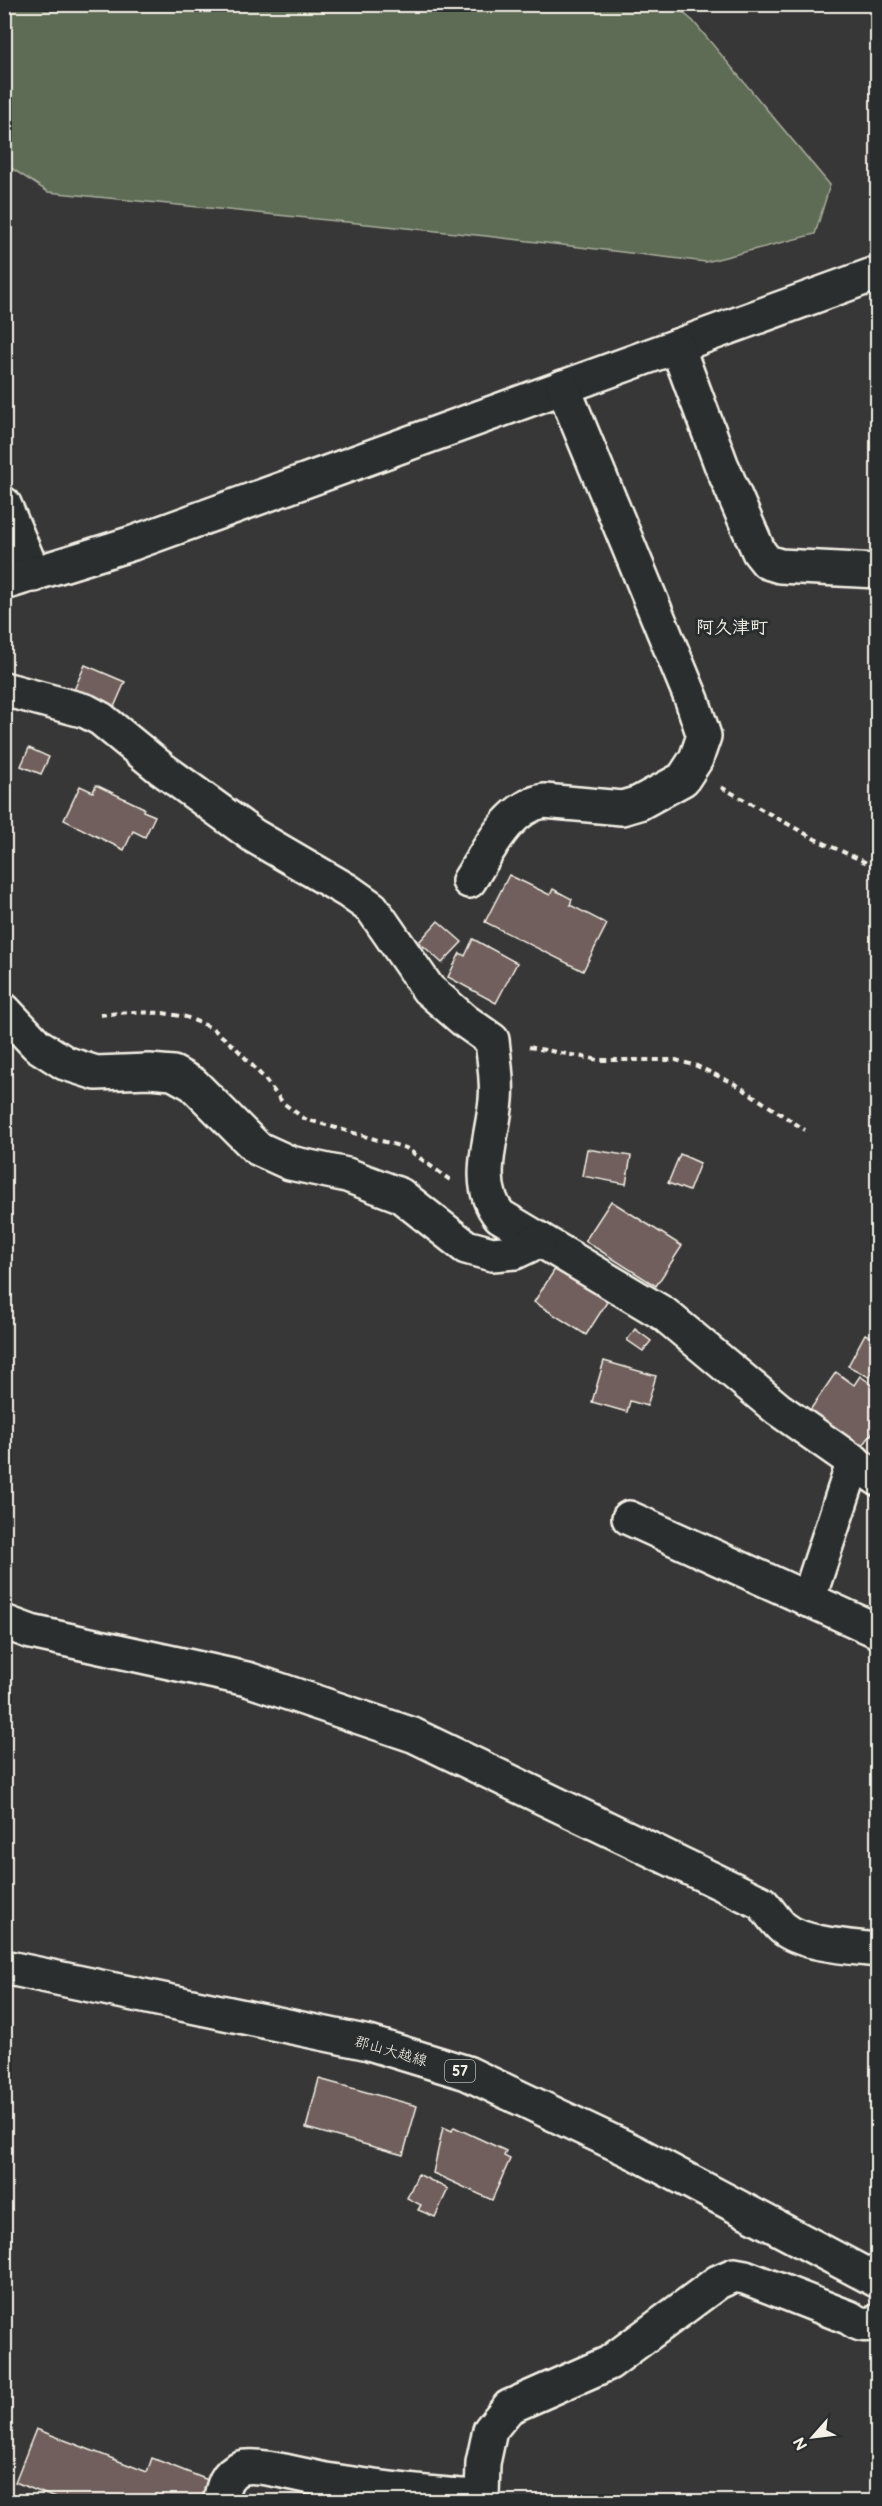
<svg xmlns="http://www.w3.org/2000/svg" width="882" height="2506" font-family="'Balsamiq Sans','Klee One',sans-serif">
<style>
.green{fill:#5e6c54;stroke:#a9ae9e;stroke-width:1.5}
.building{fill:#705e5b;stroke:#f4f1e8;stroke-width:1.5}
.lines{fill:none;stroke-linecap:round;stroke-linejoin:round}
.minor-casing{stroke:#f4f1e8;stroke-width:38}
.primary-casing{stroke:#f4f1e8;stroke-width:38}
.path{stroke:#f4f1e8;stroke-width:4;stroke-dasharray:6 4.5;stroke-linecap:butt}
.minor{stroke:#2a2d2e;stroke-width:33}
.primary{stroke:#2a2d2e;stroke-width:33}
.labels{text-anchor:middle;stroke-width:6;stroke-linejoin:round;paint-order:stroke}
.shield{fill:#2a2d2e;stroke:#b7b6b0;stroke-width:1.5}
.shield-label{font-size:14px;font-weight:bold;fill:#f4f1e8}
.street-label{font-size:15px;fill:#f4f1e8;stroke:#2a2d2e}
.quarter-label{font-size:18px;font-weight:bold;fill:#f4f1e8;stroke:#2a2d2e}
</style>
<rect width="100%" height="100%" fill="#383737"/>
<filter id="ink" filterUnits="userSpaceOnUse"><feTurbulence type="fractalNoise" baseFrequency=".0167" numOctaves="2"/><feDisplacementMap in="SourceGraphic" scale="12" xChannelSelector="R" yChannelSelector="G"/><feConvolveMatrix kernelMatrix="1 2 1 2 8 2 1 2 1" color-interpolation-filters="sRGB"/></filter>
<g filter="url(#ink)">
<polygon class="green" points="4,5 674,5 693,21 830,185 815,234 706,262 486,236 48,192 5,164"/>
<g class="building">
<polygon points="85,665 125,682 114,707 74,690"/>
<polygon points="29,748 49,757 41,774 21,766"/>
<polygon points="96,785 144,808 143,811 155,816 145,837 133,831 124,850 64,820 80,786 93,792"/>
<polygon points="509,875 550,895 553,889 572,899 570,905 607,924 583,971 485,922"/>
<polygon points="438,921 462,942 442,963 419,942"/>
<polygon points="473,939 517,963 496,1003 448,977 460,953 465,956"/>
<polygon points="587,1149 631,1156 626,1184 582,1176"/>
<polygon points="680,1154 700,1163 689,1191 668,1183"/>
<polygon points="611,1201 682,1246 656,1286 585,1241"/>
<polygon points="557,1266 609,1299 586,1335 534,1302"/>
<polygon points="635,1329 651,1341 643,1351 627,1340"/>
<polygon points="865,1334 878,1341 878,1362 869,1377 848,1366"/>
<polygon points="604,1361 656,1376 647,1406 630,1401 627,1412 592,1402"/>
<polygon points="836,1372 854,1385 860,1376 878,1389 878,1425 862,1447 810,1410"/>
<polygon points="319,2079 417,2106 403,2155 306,2128"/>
<polygon points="443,2127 452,2131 454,2127 506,2151 504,2156 510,2159 492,2200 433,2173"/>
<polygon points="418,2174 448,2189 435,2217 418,2210 421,2205 407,2198"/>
<polygon points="36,2429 147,2472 152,2458 213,2482 206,2502 65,2502 15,2482"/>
</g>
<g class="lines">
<defs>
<g id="minor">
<polyline points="677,346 878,273"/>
<polyline points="4,504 34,575"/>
<polyline points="4,583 133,543 677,346 721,464 759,552 767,562 780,566 878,571"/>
<path d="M4,689l82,22 15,8 61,50 92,67 94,55 24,17 56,81 37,32 27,19c2,20 6,41 4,60 -3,37 -23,85 4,116l164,98 114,95 100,70"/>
<path d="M469,881c18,-27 38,-74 75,-80l78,7 17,-5 44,-24 13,-20 8,-23 -12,-36 -129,-313"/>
<polyline points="4,1010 37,1045 65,1063 96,1073 149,1071 173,1073 193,1084 257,1148 290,1163 347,1175 400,1195 466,1247 492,1254 515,1252 540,1240"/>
<polyline points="629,1518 878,1631"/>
<polyline points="808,1600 854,1461"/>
<path d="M4,1622l27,10 216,47 166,56 349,168c7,8 13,18 21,25 20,17 69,19 95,22"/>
<path d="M220,2502c3,-15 5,-28 20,-34 17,-6 67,9 86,12 52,8 104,15 156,17l1,-34 7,-33 19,-23 100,-44 109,-81 16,-7 11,2 105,41c8,7 18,9 28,3"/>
</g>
<polyline id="primary" points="4,1967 369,2043 467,2073 636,2153 878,2281"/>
</defs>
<use href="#minor" class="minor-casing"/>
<use href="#primary" class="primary-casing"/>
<g class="path">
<polyline points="721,787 815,839 878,868"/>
<polyline points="100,1015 129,1012 163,1013 186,1017 212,1028 236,1048 264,1078 283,1103 305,1119 406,1148 450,1180"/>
<polyline points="529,1047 599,1060 676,1060 697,1066 737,1085 805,1130"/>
</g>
<use href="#minor" class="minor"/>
<use href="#primary" class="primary"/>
</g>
</g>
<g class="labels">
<rect class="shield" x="445" y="2060" width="30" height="22" rx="4.5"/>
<g class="shield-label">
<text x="460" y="2076">57</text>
</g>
<g class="street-label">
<text transform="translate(391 2051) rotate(16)" y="5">郡山大越線</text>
</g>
<g class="quarter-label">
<text x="732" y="633">阿久津町</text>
</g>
</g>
<rect width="882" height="2506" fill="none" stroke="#2a2d2e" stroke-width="24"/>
<rect x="12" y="12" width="858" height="2482" fill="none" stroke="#f4f1e8" stroke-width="2" filter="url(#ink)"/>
<g transform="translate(813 2437) rotate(242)" stroke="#2a2d2e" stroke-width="4.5" paint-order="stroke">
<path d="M0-4.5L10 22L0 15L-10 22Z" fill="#f4f1e8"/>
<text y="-9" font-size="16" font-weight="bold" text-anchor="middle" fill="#f4f1e8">N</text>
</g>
</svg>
